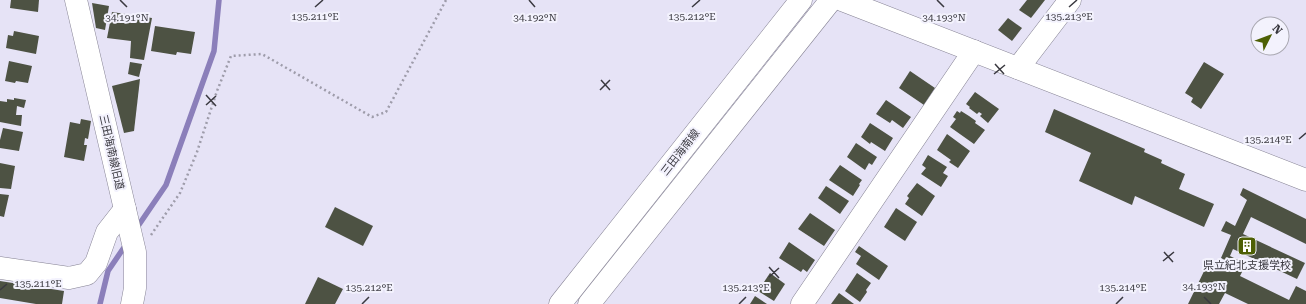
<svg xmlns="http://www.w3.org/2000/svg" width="1306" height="304" font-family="'Roboto Serif','Noto Sans JP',serif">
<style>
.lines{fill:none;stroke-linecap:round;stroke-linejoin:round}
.stream{stroke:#8b7fba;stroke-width:5.5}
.building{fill:#4d5243}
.minor-casing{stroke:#858293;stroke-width:23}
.major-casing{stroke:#858293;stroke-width:23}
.path{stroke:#9e9caa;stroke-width:2.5;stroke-dasharray:2 3;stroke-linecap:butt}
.minor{stroke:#fff;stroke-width:22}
.major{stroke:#fff;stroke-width:22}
.ticks{fill:none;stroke:#3a3940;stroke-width:1.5}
.labels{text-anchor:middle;stroke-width:4;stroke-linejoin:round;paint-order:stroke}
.street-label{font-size:11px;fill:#3a3940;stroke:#f3f2fd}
.poi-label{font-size:11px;fill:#3a3940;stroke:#f3f2fd}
.ticks-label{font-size:10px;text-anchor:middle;fill:#3a3940;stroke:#f3f2fd;stroke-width:4;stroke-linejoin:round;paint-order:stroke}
</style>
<rect width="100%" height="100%" fill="#e6e3f6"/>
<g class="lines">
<g class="stream">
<polyline points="136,229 166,185 214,51 219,0"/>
<polyline points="100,304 108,271 127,243"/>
</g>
</g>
<g class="building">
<polygon points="11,0 39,0 38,12 10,8"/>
<polygon points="1027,0 1045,0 1031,18 1019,10"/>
<polygon points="92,3 109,6 105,30 96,28"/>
<polygon points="112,12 152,18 144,60 130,58 131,41 107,38"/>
<polygon points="1008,18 1022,28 1012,41 998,30"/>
<polygon points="155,26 195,32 191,54 177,52 176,55 151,51"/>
<polygon points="14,31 39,36 36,54 6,48 8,35 13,36"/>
<polygon points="9,61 32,66 28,83 16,81 15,83 5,81"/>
<polygon points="130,62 142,64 139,77 128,74"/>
<polygon points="1204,62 1224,74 1201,109 1191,102 1193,98 1185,93"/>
<polygon points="910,71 935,88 924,105 899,88"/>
<polygon points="140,79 134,131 124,133 112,86"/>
<polygon points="975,92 999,109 988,123 980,116 982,114 979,112 977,114 969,108 970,107 966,104"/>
<polygon points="14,98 26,100 24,108 17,106 16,115 22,115 21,126 0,122 0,101 7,102 7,99 14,100"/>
<polygon points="886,100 911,117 903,128 892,120 890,123 876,114"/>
<polygon points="1054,109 1145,149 1144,152 1162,160 1161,163 1185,174 1179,189 1214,204 1204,227 1135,196 1132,205 1079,181 1091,153 1045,132"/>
<polygon points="957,111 960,113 961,111 969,116 976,121 975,123 985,130 974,144 950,127 956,119 953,117"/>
<polygon points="81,119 91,121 88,139 85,138 84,145 87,145 84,161 64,157 70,122 80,124"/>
<polygon points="870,123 893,138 885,151 871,142 870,144 861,137"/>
<polygon points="3,128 23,132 19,151 0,148 0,140"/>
<polygon points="947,134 970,151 958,168 949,162 951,160 937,150"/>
<polygon points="856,143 877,157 872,165 869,163 865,170 847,157"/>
<polygon points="928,155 947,167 943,173 948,176 941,187 921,174 926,168 922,165"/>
<polygon points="0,163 15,166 11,189 0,188"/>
<polygon points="840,165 862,180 859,184 860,185 853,196 829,180"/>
<polygon points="917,183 935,196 922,216 905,204 909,198 907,196"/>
<polygon points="826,186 849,201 840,214 818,198"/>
<polygon points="1243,188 1306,219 1306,244 1251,217 1243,234 1305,263 1297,279 1233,249 1230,256 1246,264 1240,276 1289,300 1296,286 1306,291 1306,304 1248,304 1225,293 1219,304 1188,304 1209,261 1233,272 1236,266 1221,258 1231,235 1221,231 1226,221 1235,226 1247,200 1240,195"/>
<polygon points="0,194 9,195 4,217 0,216"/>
<polygon points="335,207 373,226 363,246 325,227"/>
<polygon points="896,208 917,222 905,241 884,227"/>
<polygon points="810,213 835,230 824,246 798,229"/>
<polygon points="789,242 815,260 807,272 803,269 801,272 779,258"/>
<polygon points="859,246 888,266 879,280 856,264 861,256 855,252"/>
<polygon points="770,273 785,284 774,301 758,291"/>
<polygon points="857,273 871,283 866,290 867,292 860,302 845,291"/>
<polygon points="318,277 343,289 335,304 305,304"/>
<polygon points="0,281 64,291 62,304 36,304 0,298"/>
<polygon points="839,293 854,304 831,304"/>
<polygon points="755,296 767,304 750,304"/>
</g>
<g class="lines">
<defs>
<g id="minor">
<polyline points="76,0 135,252 135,288 132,304"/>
<polyline points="842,0 1306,180"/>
<polyline points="1018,68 1070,0"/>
<polyline points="0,268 69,278 87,274 96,263 107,232 125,209"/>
<polyline points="802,304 974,51"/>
</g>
<g id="major">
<polyline points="560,304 801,0"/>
<polyline points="589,304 831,0"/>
</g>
</defs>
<use href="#minor" class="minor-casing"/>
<use href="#major" class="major-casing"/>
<polyline class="path" points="151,235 180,193 197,152 217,91 231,56 262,54 372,117 386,112 446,0"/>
<use href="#minor" class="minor"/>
<use href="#major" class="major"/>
</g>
<path class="ticks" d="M120,0l7,7M529,0l6,7M937,0l7,7M315,7l8,-7M692,7l8,-7M1069,7l8,-7M995,64l9,10M994,74l11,-9M601,80l9,10M600,90l10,-10M206,95l10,11M206,105l10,-9M1299,139l7,-6M1164,252l9,10M1163,261l11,-9M769,267l10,11M769,277l10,-9M0,290l7,-6M1204,297l7,7M362,304l7,-7M739,304l7,-7M1116,304l7,-7"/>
<defs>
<symbol id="building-square" viewBox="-11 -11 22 22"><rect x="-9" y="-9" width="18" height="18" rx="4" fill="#4d5f05" stroke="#f3f2fd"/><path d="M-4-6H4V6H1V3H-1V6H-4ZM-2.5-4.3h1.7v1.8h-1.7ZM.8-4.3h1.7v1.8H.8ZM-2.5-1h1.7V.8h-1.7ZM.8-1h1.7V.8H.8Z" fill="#fff"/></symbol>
</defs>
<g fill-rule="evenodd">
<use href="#building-square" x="1236" y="235" width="22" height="22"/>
</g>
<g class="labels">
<g class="street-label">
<text transform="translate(112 152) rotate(77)" y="4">三田海南線旧道</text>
<text transform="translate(680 152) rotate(-52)" y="4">三田海南線</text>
</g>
<g class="poi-label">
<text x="1247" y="269">県立紀北支援学校</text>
</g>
</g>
<g class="ticks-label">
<text x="315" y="20">135.211°E</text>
<text x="692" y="20">135.212°E</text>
<text x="1069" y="20">135.213°E</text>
<text x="127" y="21">34.191°N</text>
<text x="535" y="21">34.192°N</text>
<text x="944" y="21">34.193°N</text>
<text x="1268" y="143">135.214°E</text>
<text x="38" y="287">135.211°E</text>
<text x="1204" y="290">34.193°N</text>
<text x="369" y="291">135.212°E</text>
<text x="746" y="291">135.213°E</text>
<text x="1123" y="291">135.214°E</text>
</g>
<g transform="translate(1270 36) rotate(48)"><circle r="19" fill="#f3f2fd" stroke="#a9a8b1"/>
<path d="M0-3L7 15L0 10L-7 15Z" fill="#4d5f05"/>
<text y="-6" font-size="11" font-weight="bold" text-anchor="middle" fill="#3a3940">N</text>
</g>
</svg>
